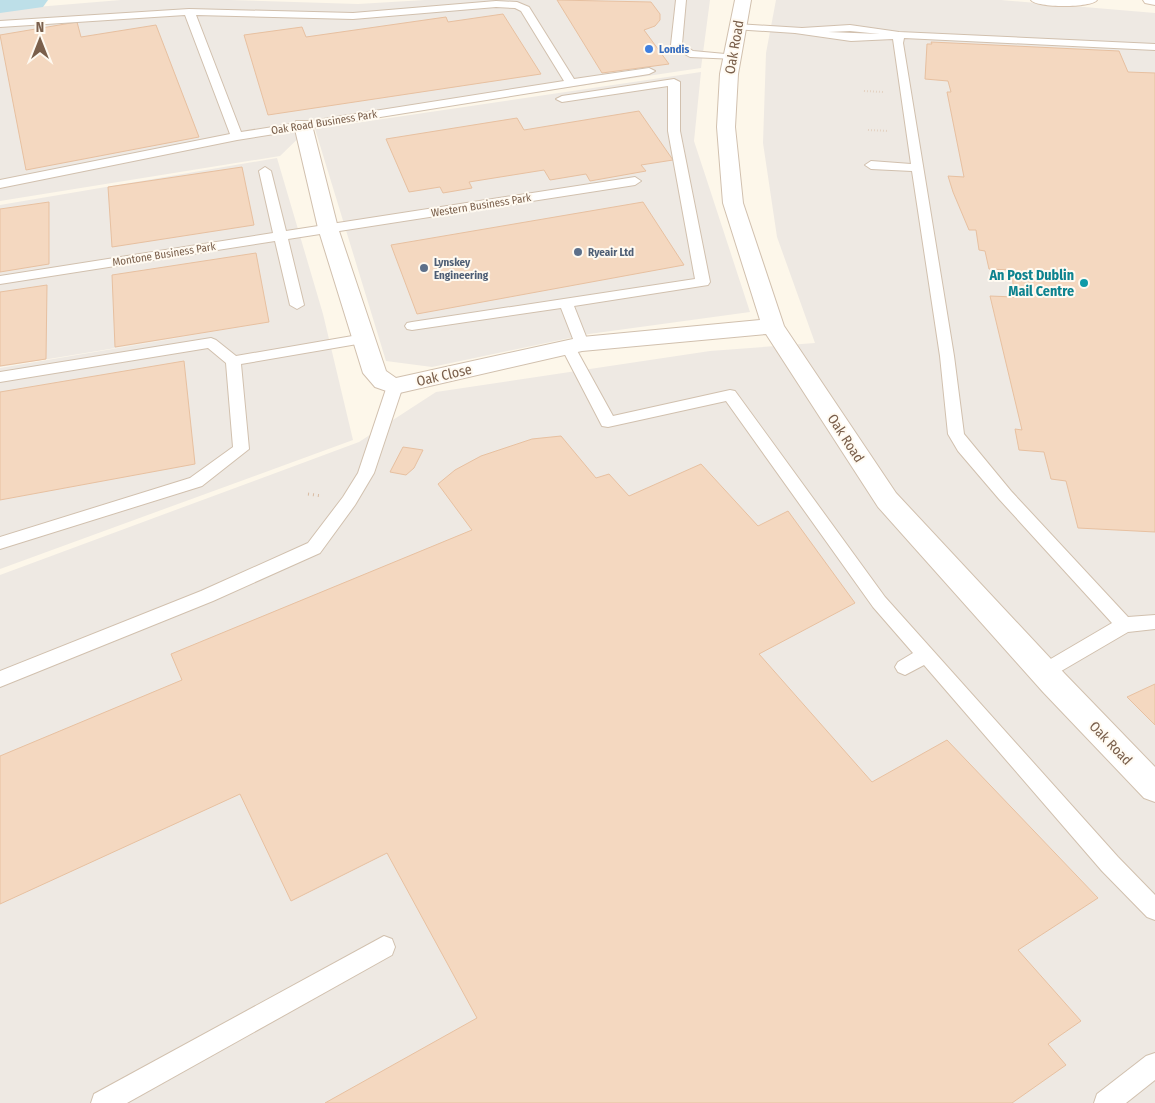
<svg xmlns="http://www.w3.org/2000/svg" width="1155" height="1103" font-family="'Fira Sans Condensed',sans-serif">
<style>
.industrial{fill:#eee9e3}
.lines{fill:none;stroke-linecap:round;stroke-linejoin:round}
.river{fill:#bddfe8;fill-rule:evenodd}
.building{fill:#f4d8c0;stroke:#e7c0a0}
.service-casing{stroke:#d1c0ae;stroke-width:2}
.minor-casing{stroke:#d1c0ae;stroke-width:2}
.secondary-casing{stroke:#d6c2ae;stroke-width:2}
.path-far1{stroke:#d9bca3;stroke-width:2;stroke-dasharray:0.5 2.5;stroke-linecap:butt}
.path{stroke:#d9bca3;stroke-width:3;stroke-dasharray:1 4;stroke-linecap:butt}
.service{fill:#fff;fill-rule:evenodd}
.minor{fill:#fff;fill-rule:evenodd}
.secondary{fill:#fff;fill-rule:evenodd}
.shop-dot{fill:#3f7fe0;stroke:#fffaf1;stroke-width:2}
.service-dot{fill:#5c6f8a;stroke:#fffaf1;stroke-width:2}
.culture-dot{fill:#0f9aa8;stroke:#fffaf1;stroke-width:2}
.labels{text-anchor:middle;stroke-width:4;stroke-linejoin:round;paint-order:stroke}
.far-shop-label{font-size:11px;font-weight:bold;fill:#366cbe;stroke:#fffaf1;text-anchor:start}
.far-street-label{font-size:11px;fill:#7a5f4b;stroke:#fffaf1}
.far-service-label{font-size:11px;font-weight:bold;fill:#4e5e75;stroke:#fffaf1;text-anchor:start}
.street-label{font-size:14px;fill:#7a5f4b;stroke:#fffaf1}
.culture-label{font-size:14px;font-weight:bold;fill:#0d838f;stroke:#fffaf1;text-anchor:end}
</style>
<rect width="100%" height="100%" fill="#fdf7ea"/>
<g class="industrial">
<polygon points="121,0 230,0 358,4 425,0 710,0 701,68 311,126 280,156 0,201 0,10"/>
<polygon points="776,0 1001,0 1155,13 1155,1103 0,1103 0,575 359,442 436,392 710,351 815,343 777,237 763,143 766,53"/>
<polygon points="701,72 694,141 750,312 589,334 432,367 386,361 315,129"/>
<polygon points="277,158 323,314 353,440 0,569 0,368 207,333 0,367 0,205"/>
</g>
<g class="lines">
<polygon class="river" points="0,0 48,0 43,7 0,13"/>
</g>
<g class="building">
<polygon points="557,0 651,2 660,14 660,20 655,26 644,30 669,64 602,73"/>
<polygon points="503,14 541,74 268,115 244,35 302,27 306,37 446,17 448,22"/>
<polygon points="77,22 81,37 156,25 199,137 26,170 0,35"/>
<polygon points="931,42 1119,51 1128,72 1155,73 1155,532 1078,528 1066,481 1051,479 1044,452 1019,450 1015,429 1022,430 990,296 1014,297 1012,270 989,269 985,251 979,250 976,230 969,230 953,192 948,176 964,177 947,92 951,92 948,81 925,79 927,44 932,44"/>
<polygon points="639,111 673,160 641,165 646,171 590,181 586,174 550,180 544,170 469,182 472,188 443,193 440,187 409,192 386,139 517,118 524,130"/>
<polygon points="242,167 254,225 112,247 108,187"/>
<polygon points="49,202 49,264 0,272 0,209"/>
<polygon points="643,202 684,265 417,314 391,245"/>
<polygon points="256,253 269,322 115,347 112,275"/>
<polygon points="47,285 46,359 0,366 0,292"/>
<polygon points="184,361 195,464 0,500 0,392"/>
<polygon points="561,436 596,478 609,474 629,496 701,464 758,526 788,511 855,603 759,654 872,782 947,740 1098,898 1018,950 1081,1021 1048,1044 1066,1065 1012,1103 325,1103 477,1018 387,853 291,901 240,794 0,904 0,756 182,680 171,654 472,530 438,484 455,470 481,456 532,439"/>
<polygon points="403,447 423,450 414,468 406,475 390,472"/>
<polygon points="1155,684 1155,725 1127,697"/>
</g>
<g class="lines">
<defs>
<g id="service">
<polygon points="676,0 686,0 682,44 693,51 736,55 736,59 690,57 672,47 671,45"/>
<path d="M496,1l21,1 12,5 45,72 75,-11 6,3 -6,3 -412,66 -237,48v-8l230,-46 -45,-119 -185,12v-6l189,-12 164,4zM496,7l19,1 6,3 43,70 -323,51 -45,-117 157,4z"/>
<path d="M737,24l65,4 48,-3 49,7 256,12v6l-251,-12 -1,5 51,313 10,78 47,57 117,126 27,-2v14l-27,3 -77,45 -7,3 -7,-3 -3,-5 3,-5 75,-44 -113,-124 -41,-48 -10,-17 -8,-78 -28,-185 -41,-2 -6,-4 6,-4 40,3 -18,-125 -42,2 -56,-8 -62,-4 -1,-2zM850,31l30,3 -52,-2z"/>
<polygon points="674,79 680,82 680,131 710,282 708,285 574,306 589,344 582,349 575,344 561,308 412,330 407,329 405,326 407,323 412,322 695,279 668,131 668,86 562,102 556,99 562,96"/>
<polygon points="265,167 271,171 286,231 635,177 641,181 635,185 288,239 304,305 297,309 290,305 275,241 0,284 0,276 273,233 259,171"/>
<polygon points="364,334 369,336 371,339 369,342 241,364 249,449 202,486 0,549 0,537 190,478 233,447 226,363 208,348 0,382 0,372 211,338 216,340 236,356"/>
<polygon points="568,342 575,347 613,416 730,390 735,391 885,597 1118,857 1155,895 1155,920 1147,917 1102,871 924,665 905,675 898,672 895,667 898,662 913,653 873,607 726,401 608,427 602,426 561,347"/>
<polygon points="395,381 403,386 374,473 355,505 320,553 213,601 0,687 0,671 201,591 308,543 343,497 358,473 387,386"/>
<polygon points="384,936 392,939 395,947 392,955 127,1103 91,1103 94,1094"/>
<polygon points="1155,1053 1155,1080 1126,1103 1094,1103 1097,1094 1146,1056"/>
</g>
<polygon id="minor" points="735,0 751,0 738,74 735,127 743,203 784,326 896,493 1065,674 1155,767 1155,802 1144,798 1043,692 878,507 766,334 582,351 395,394 375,387 363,373 318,228 294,125 296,121 310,121 312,125 338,228 386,371 396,378 582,337 760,320 723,203 717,127 720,74"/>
<g id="secondary">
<path d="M1031,0h66c-5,8 -61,8 -66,0z"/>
<polygon points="1143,0 1155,0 1155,5 1145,3"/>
</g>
</defs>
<use href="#service" class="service-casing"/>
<use href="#minor" class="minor-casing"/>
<use href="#secondary" class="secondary-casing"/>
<g class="path-far1">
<polyline points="864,91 883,92"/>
<polyline points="868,130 889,131"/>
</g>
<polyline class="path" points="308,494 322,496"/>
<use href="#service" class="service"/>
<use href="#minor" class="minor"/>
<use href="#secondary" class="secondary"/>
</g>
<circle class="shop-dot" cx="649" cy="49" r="5"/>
<g class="service-dot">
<circle cx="578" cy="252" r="5"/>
<circle cx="424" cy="268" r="5"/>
</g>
<circle class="culture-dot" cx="1084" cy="283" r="5"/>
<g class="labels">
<g class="far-shop-label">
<text x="659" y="53">Londis</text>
</g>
<g class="far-street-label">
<text transform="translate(324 122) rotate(-9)" y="4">Oak Road Business Park</text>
<text transform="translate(481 205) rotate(-9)" y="4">Western Business Park</text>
<text transform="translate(164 254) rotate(-9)" y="4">Montone Business Park</text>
</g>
<g class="far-service-label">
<text x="588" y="256">Ryeair Ltd</text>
<text x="434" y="266">Lynskey<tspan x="434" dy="13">Engineering</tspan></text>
</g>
<g class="street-label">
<text transform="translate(734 47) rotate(-80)" y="5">Oak Road</text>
<text transform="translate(444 375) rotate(-13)" y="5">Oak Close</text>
<text transform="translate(846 438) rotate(57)" y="5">Oak Road</text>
<text transform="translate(1111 743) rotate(46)" y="5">Oak Road</text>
</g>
<g class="culture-label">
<text x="1074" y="280">An Post Dublin<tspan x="1074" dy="16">Mail Centre</tspan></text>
</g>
</g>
<g transform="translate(40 40)" stroke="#fffaf1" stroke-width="4" paint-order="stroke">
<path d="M0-4L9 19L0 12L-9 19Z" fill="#7a5f4b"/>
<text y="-8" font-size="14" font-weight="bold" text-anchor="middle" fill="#7a5f4b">N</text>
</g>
</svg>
